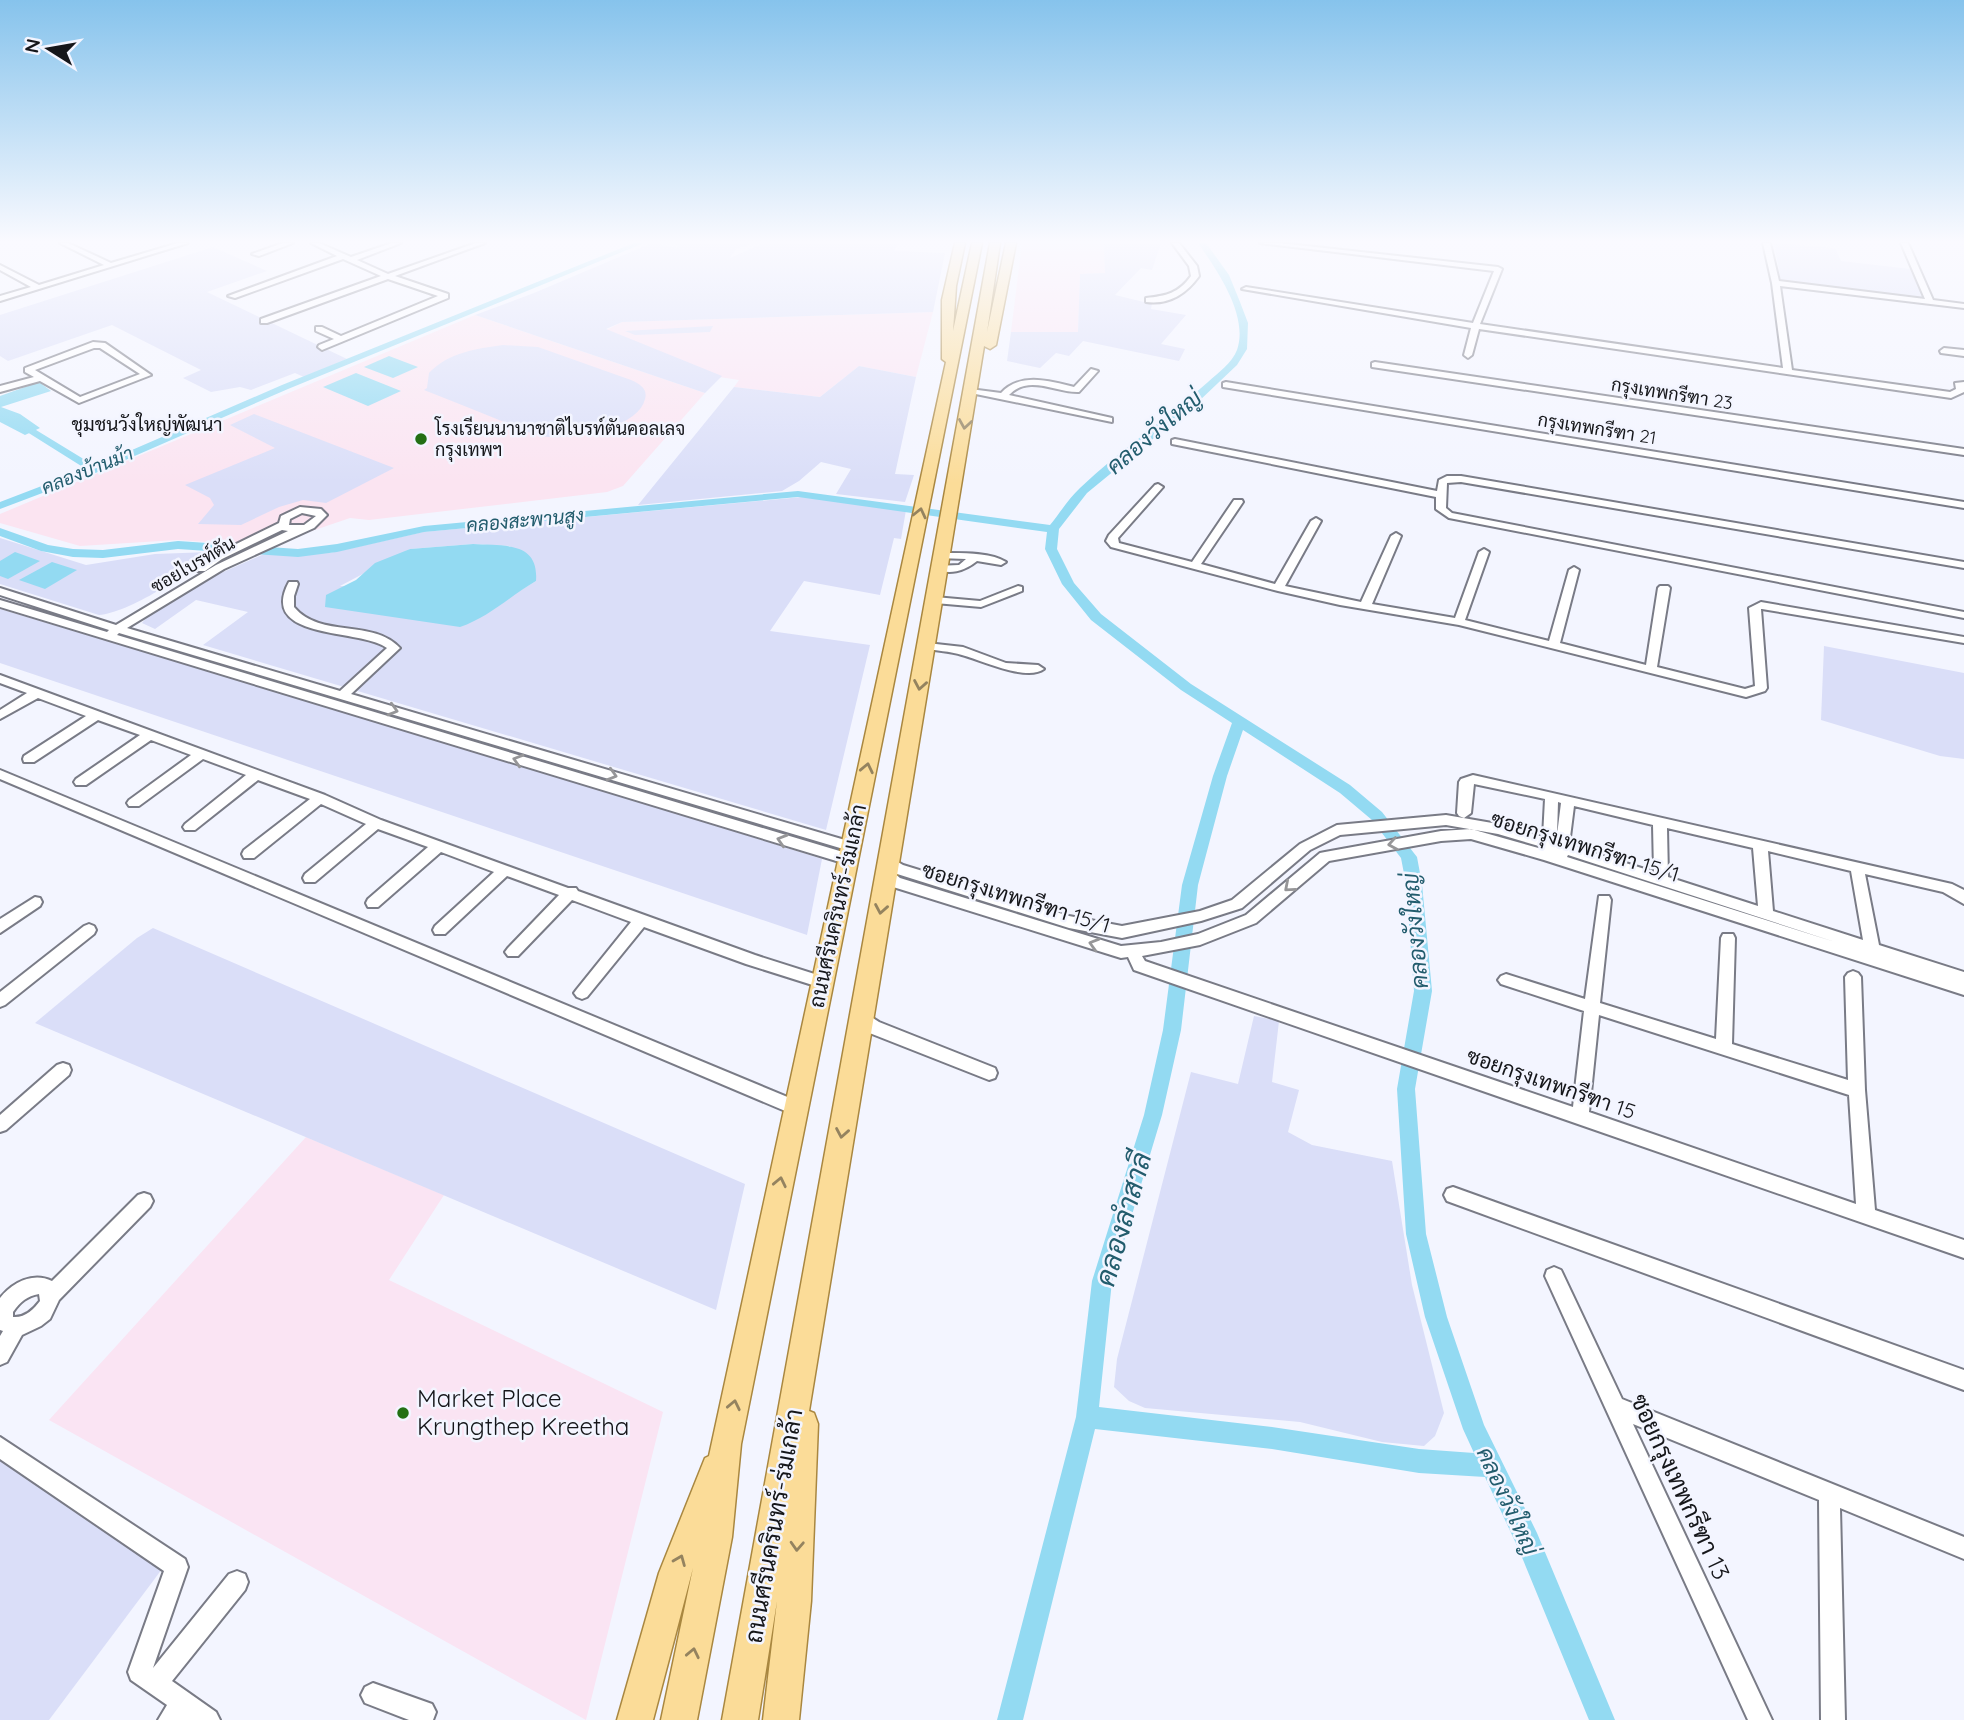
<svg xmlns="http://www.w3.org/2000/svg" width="1964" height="1720" font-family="Quicksand,Sarabun,sans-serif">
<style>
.commercial{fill:#fae4f3}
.education{fill:#fbe4f1}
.green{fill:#dadef8;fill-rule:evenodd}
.water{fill:#93daf2}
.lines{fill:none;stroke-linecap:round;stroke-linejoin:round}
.canal{fill:#93daf2;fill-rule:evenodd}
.street-casing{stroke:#797b86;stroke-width:4}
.primary-casing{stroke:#a98740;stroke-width:3}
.street{fill:#fff;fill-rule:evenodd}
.primary{fill:#fbdc98;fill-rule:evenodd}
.oneway{stroke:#94835f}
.oneway2{stroke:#969698}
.poi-dot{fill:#236f13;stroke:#f3f5ff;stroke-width:2.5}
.labels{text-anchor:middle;stroke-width:5;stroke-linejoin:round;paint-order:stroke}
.far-street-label{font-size:18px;fill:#15161a;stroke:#f3f5ff}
.far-poi-label{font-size:18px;fill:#15161a;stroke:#f3f5ff;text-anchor:start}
.far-neighbourhood-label{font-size:19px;fill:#15161a;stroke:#f3f5ff}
.far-water-label{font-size:19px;font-style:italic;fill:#225c6d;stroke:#f3f5ff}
.street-label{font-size:21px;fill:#15161a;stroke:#f3f5ff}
.water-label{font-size:23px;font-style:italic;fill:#225c6d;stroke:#f3f5ff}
.near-poi-label{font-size:24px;fill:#15161a;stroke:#f3f5ff;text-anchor:start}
.near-street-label{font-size:24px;fill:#15161a;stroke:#f3f5ff}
.near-water-label{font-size:28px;font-style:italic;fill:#225c6d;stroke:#f3f5ff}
</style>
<rect width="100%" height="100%" fill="#f3f5ff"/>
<g class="commercial">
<polygon points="1022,243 1104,243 1105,273 1080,274 1078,332 1011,332"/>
<polygon points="933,312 916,377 859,366 820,397 734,387 739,380 719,377 606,330 622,322"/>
<polygon points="306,1137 444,1195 389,1280 663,1412 586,1720 49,1420"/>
</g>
<polygon class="education" points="475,315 705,393 623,486 607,492 369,520 350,518 303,534 276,547 177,540 80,546 0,523 0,514"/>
<g class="green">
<path d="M652,243c10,0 19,6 29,4l-9,-4h83l-19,6 -6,9 34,-15h134l-4,8 51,2 -12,59 -311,10 -16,7 116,47 -17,17 -230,-78 59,-22z"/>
<polygon points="1104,243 1161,243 1152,270 1141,268 1115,295 1152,304 1151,309 1186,315 1161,344 1185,349 1179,361 1083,341 1069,356 1056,353 1040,368 1007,361 1011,332 1078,332 1080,274 1105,273"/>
<polygon points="1774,243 1835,248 1841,261 1910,269 1924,299 1781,282"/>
<polygon points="213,247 267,271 207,292 347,359 304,377 295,373 251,390 240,387 211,392 183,378 201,370 112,325 8,361 0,356 0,315"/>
<polygon points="713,326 710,332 635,335 625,331"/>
<path d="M503,345l35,2 93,33c9,4 17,9 14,19 -7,31 -80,42 -105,37 -12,-3 -24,-10 -36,-14 -26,-11 -53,-21 -80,-32l3,-2 2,-15c20,-21 47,-24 74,-28z"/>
<polygon points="859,366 916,377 895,474 914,475 905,502 836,494 851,469 821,462 799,481 782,491 638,505 734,387 820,397"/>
<polygon points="254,414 394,468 326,503 303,500 279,507 241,525 198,524 214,505 210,498 185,485 275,448 230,425"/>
<path d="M802,497l104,13 -5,29 -7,-1 -14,57 -76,-14 -34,50 100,14 -44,185 -623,-185 45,-33 -52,-12 -41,29 -13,-6 6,-7 64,-39 52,-23 66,-1 93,-21zM473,544l37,2 26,35 -20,12 -176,-7 70,-37z"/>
<path d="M0,538l86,27 69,-11 55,-2c-20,22 -82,61 -111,63l-99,-31z"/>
<polygon points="0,609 454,743 822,859 807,935 0,663"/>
<polygon points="1824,646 1964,673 1964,759 1940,756 1821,720"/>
<polygon points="153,928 745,1184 716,1310 35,1023 137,938"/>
<polygon points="1254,1016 1279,1021 1272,1082 1299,1090 1288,1132 1312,1145 1392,1161 1412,1285 1444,1413 1435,1436 1424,1446 1382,1442 1300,1422 1145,1408 1129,1401 1114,1387 1117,1359 1191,1072 1238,1084"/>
<polygon points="0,1456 171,1557 49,1720 0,1720"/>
</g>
<g class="water">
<polygon points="389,356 418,367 393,378 364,367"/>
<polygon points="356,373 401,391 368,406 323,387"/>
<polygon points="39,382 51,391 1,407 20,414 40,428 25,435 0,422 0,396"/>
<path d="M473,544c31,2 66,-3 63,37 -26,15 -47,36 -76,46l-135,-20 1,-12 30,-15 19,-17 35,-14z"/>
<polygon points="15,552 40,561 8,579 0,576 0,561"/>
<polygon points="52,562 77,570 45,589 19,580"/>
</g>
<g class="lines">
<g class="canal">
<polygon points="634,243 644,243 288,389 98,472 0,509 0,502 86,469 0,415 0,408 95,466 282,385"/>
<path d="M1198,243h8l23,32 11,27 8,21 -1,26 -10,16 -39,37 -111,91 -28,36 -2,20 17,34 27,31 90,70 159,101 32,27 35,45 5,27 10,107 -17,98 11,145 21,83 37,108 53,108 78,187h-26l-70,-170 -34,-73 -66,-4 -147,-24 -177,-20 -72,291h-26l79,-303 16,-136 52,-166 19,-85 19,-145 31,-109 19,-53 -51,-33 -90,-70 -29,-36 -17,-35 2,-17 -249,-35 -374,35 -87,20 -39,5 -120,-8 -75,9 -30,-1 -32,-6 -41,-15v-8l48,17 25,4 30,1 75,-9 120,8 39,-5 87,-18 374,-35 252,34c10,-12 19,-27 30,-37 40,-38 87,-69 128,-106 10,-9 24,-19 29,-32 12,-34 -20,-80 -39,-107zM1243,730l97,63 32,27 29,38 5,26 8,107 -17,98 9,145 19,83 38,112 11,24 -55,-4 -147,-22 -173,-20 13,-126 50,-166 19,-85 17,-145 29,-109z"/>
</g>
<defs>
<g id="street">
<polygon points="60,243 68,243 111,263 178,243 188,243 0,301 0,296 31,287 0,270 0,265 39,285 104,265"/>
<polygon points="283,243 293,243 259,256 252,254"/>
<polygon points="311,243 319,243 351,257 392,243 401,243 357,260 388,274 476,243 485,243 395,276 448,294 448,298 322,350 318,347 319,345 334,339 316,331 316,327 322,327 341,336 438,296 388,279 267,323 261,323 261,319 381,276 343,259 235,298 228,296 337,256"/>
<path d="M1172,243h7l18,23 2,10c-13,18 -30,29 -53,26v-4c20,-2 33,-5 45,-22l-2,-10z"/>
<polygon points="1260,243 1279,243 1498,267 1502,269 1480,324 1783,368 1772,283 1763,243 1770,243 1779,281 1925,299 1901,243 1908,243 1933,300 1964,304 1964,308 1780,286 1792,370 1950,392 1956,389 1955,383 1964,382 1964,392 1951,398 1479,329 1472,355 1468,358 1464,355 1471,328 1242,289 1246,287 1473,323 1494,271"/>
<path d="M93,342l12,1 46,32 -72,28 -39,-22 -40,11v-6l34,-9 -9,-5v-4zM94,348h6l40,26 -60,23 -45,-27z"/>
<polygon points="1944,348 1964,350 1964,356 1941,353 1940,351"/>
<polygon points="1375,362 1964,449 1964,455 1372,367 1372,363"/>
<path d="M1091,369l7,2 -19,21c-23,1 -50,-18 -70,3l103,23v4l-146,-30 4,-3 31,4c19,-21 49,-12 73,-6z"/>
<polygon points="1226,382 1964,502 1964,508 1223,387 1223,383"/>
<polygon points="1175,439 1437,491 1439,480 1447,476 1461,476 1964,562 1964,568 1461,482 1447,483 1446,508 1452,513 1964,612 1964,618 1449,518 1436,509 1436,497 1172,444 1172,440"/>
<polygon points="1158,484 1163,487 1118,538 1119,543 1192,562 1234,500 1242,500 1243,502 1201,564 1275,584 1311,521 1316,518 1321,521 1285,586 1361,602 1391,536 1396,533 1401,536 1372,604 1455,618 1479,552 1484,549 1489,552 1465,620 1549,641 1569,570 1574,567 1579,570 1560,643 1646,665 1658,588 1660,586 1668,586 1670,588 1657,667 1745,689 1755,686 1749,608 1761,602 1964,637 1964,643 1762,609 1761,609 1767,688 1765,691 1746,697 1459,625 1340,605 1278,591 1111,547 1106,541 1109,535 1155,485"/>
<path d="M300,507l21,2 6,6 -13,13 -90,41 -97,59 213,63 47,-43c-26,-20 -130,-7 -98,-66h8l1,2 -4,12v11c27,32 78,11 106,41l-49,46 504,149 2,3 -2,3 -5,2 -731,-218 -2,2 736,220 2,4 -2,4h-10l-843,-256v-7l107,32 2,-2 -109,-35v-7l116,37 100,-60 72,-34 -6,-1 -60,29 -17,12h-8l-1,-2 18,-14 65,-32 2,-7zM302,513l14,3 -12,9h-15l1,-6z"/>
<path d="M942,553c19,0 48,-1 64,9l-5,3 -24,-4c-12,10 -29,15 -42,7l1,-2 23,-1 7,-6 -28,-1v-4z"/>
<polygon points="1018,586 1022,587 1022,591 981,607 935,603 929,600 935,597 980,601"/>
<path d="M927,643l36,4 43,16 32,2 6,4c-17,13 -63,-9 -82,-14 -12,-4 -26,-4 -39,-7v-4z"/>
<polygon points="0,675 325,795 381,820 568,888 576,888 578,891 755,955 827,978 830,982 827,986 822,988 746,964 644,927 587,997 582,999 577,997 574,993 577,989 631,922 572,900 518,956 508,956 505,952 508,948 559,895 507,876 445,934 435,934 433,930 435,926 494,872 441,852 378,907 368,907 366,903 368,899 428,847 378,829 315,882 305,882 303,878 305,874 366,824 321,804 254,858 244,858 242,854 244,850 310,799 258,780 195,830 185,830 183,827 185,824 246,775 203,759 139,806 129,806 127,803 129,800 191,755 151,740 86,785 76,785 74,782 76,779 140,735 98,720 34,762 24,762 23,759 24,756 86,716 38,698 0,719 0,710 27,693 0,683"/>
<polygon points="0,770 802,1103 804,1108 802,1113 796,1115 790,1113 0,779"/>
<path d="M1473,775l479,109 12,6v14l-21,-12 -78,-18 14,71 85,27v23l-420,-135 -73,-21 -30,2 -112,20 -73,62 -56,22 -58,11 3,5 428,146 11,-96 -83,-27 -3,-4 3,-4 5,-2 79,25 14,-103h10l2,4 -11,103 116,36 5,-101 2,-4h10l2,4 -3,106 116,36 -3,-103 3,-4 5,-2 5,2 3,4 4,113 10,120 89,30v18l-830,-288 -6,-13 -7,1 -231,-72 -10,-11 2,-4h9l-9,-9 7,-5 14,8 166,51 53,10 78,-15 32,-11 68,-56 37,-19 109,-10 52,9 45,13 2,-38 -71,-15 -3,29 -7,5 -5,-2 -2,-3 2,-31 2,-3zM1558,802l3,1 -4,32zM1574,806l79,19 1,47 -85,-27zM1446,825l52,9 44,13v2l-71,-20 -30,2 -116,21 -5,1 -74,62 -48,19 -37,8 -40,4 -221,-68 -6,-5 175,55 53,10 79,-17 41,-13 68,-58 30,-15zM1667,828l86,20 5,58 -90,-29zM1768,851l83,20 12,69 -90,-29zM1568,855l267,87 -268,-85zM1599,1015l250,80 7,109 -267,-92z"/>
<polygon points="35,897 40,898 42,902 40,906 0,933 0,919"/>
<polygon points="89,924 94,926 96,930 94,934 5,1005 0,1007 0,992 84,926"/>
<polygon points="862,1011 879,1022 995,1068 997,1073 995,1078 989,1080 867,1032 854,1017 856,1013"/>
<polygon points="63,1063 69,1065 71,1070 69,1075 6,1130 0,1132 0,1115 57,1065"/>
<polygon points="1453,1187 1964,1370 1964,1390 1447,1201 1444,1195 1447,1189"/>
<path d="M144,1193l6,2 3,6 -3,6 -91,93 -9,19 -9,7 -19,9 -15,27 -7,3v-29l3,-5 -3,-1v-32c13,-16 33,-26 52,-17l86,-86zM39,1294l1,7c-6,8 -15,17 -27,16v-5c7,-10 14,-16 26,-18z"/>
<polygon points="1554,1267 1561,1270 1622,1399 1964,1537 1964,1559 1840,1508 1845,1720 1821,1720 1819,1500 1633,1424 1772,1720 1748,1720 1545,1276 1547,1270"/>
<polygon points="0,1437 185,1559 188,1567 153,1668 229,1574 237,1571 245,1574 248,1582 245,1590 172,1681 216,1712 220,1720 158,1720 167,1705 131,1680 128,1672 164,1571 0,1459"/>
<polygon points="373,1683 432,1704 436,1712 433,1720 409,1720 365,1703 361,1695 365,1687"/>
</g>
<g id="primary">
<polygon points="955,243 965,243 956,286 953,331 972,243 982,243 741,1444 732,1537 697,1720 661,1720 693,1568 653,1720 617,1720 659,1573 705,1458 709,1456 946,362 942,359 942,300"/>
<polygon points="990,243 1000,243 987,332 1006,243 1016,243 996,345 990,349 984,346 809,1411 814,1413 818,1424 811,1601 799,1720 763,1720 777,1601 758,1720 722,1720"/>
</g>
</defs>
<use href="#street" class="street-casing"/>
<use href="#primary" class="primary-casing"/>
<use href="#street" class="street"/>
<use href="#primary" class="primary"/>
</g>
<defs><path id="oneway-chevron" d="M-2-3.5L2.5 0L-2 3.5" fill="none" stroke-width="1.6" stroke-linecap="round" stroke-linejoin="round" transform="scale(1.75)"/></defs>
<g class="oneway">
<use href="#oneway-chevron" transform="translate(965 424) rotate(99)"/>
<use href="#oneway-chevron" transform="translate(920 513) rotate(-77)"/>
<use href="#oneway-chevron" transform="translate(920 685) rotate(100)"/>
<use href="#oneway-chevron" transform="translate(867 768) rotate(-78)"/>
<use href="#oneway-chevron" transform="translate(881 909) rotate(100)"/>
<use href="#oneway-chevron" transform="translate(842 1133) rotate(100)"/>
<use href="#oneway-chevron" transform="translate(780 1182) rotate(-78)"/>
<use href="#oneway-chevron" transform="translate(734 1405) rotate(-78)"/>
<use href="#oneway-chevron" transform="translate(797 1546) rotate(93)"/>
<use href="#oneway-chevron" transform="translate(680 1560) rotate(-68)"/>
<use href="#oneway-chevron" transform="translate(693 1653) rotate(-78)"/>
</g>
<g class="oneway2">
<use href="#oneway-chevron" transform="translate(393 710) rotate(16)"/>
<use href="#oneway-chevron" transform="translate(518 760) rotate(-163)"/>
<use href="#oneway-chevron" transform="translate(612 775) rotate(16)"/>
<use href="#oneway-chevron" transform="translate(782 840) rotate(-163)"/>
<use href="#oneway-chevron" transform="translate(1393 844) rotate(171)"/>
<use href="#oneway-chevron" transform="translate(1289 887) rotate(139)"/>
<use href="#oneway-chevron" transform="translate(1094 944) rotate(-164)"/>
</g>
<linearGradient id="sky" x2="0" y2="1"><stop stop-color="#86c3ec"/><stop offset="0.5" stop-color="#fafaff"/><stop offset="1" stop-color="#fafaff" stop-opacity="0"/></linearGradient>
<rect width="1964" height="483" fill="url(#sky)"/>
<g class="poi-dot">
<circle cx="421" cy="439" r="7"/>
<circle cx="403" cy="1413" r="7"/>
</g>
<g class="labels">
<g class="far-street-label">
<text transform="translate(1672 394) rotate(9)" y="6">กรุงเทพกรีฑา 23</text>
<text transform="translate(1597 429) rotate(9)" y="6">กรุงเทพกรีฑา 21</text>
<text transform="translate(193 565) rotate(-30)" y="6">ซอยไบรท์ตัน</text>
</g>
<g class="far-poi-label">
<text x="435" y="435">โรงเรียนนานาชาติไบรท์ตันคอลเลจ<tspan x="435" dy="21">กรุงเทพฯ</tspan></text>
</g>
<g class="far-neighbourhood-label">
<text x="147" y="431">ชุมชนวังใหญ่พัฒนา</text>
</g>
<g class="far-water-label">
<text transform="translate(87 470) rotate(-22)" y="7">คลองบ้านม้า</text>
<text transform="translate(525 520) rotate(-5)" y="7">คลองสะพานสูง</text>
</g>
<g class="street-label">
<text transform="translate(1585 847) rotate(17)" y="7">ซอยกรุงเทพกรีฑา 15/1</text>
<text transform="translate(1016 898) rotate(17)" y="7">ซอยกรุงเทพกรีฑา 15/1</text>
<text transform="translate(838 906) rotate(-78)" y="7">ถนนศรีนครินทร์-ร่มเกล้า</text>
<text transform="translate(1551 1084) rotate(19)" y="7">ซอยกรุงเทพกรีฑา 15</text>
</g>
<g class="water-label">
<text transform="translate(1154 432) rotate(-40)" y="8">คลองวังใหญ่</text>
<text transform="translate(1415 931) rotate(-95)" y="8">คลองวังใหญ่</text>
<text transform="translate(1508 1501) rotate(65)" y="8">คลองวังใหญ่</text>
</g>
<g class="near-poi-label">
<text x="417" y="1407">Market Place<tspan x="417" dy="28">Krungthep Kreetha</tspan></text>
</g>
<g class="near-street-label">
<text transform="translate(1680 1487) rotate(65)" y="8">ซอยกรุงเทพกรีฑา 13</text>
<text transform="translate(774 1526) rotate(-80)" y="8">ถนนศรีนครินทร์-ร่มเกล้า</text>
</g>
<g class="near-water-label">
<text transform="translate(1123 1219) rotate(-74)" y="10">คลองลำสาลี</text>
</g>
</g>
<g transform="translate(49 49) rotate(281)" stroke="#f3f5ff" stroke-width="5" paint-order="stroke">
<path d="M0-5L12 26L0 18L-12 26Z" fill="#15161a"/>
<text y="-10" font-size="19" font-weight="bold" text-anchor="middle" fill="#15161a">N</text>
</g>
</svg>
